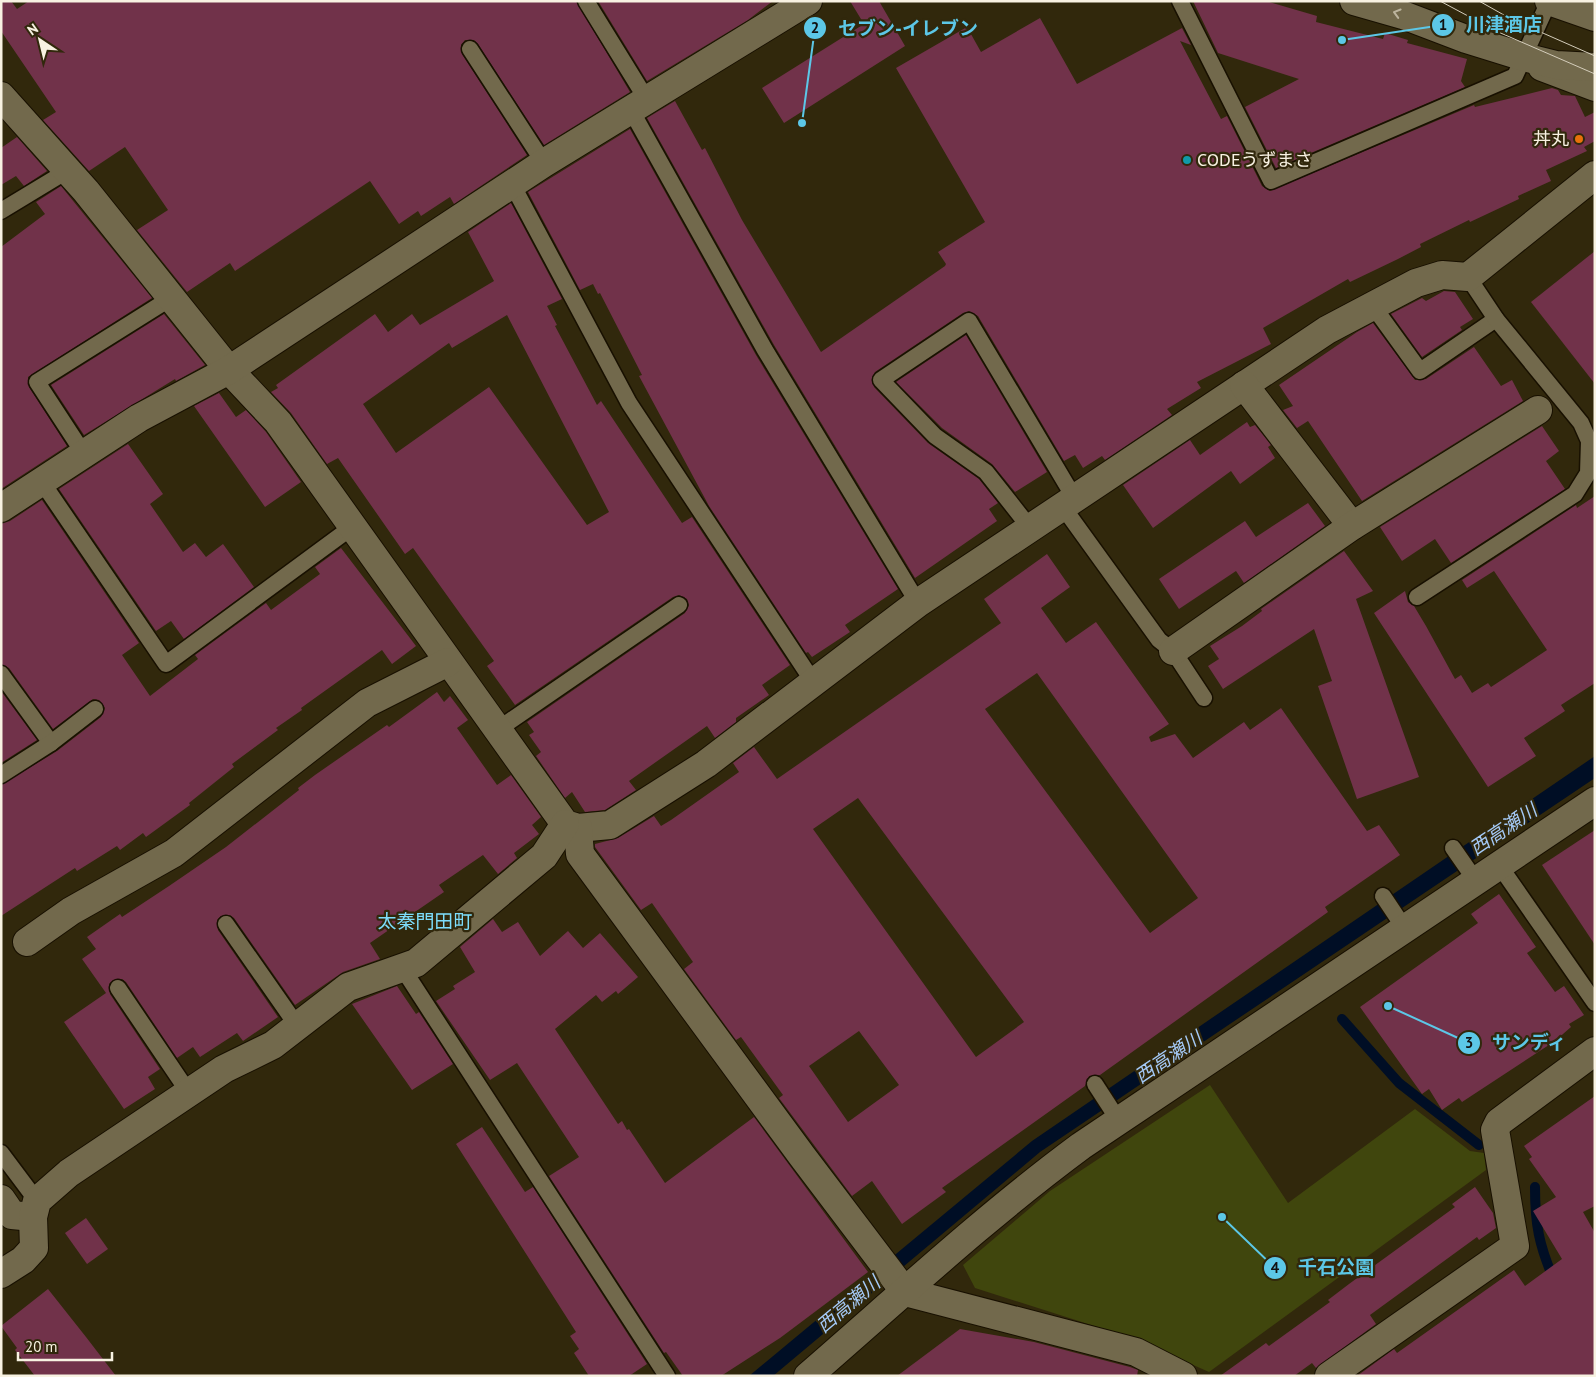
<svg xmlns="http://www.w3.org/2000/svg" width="1596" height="1377" font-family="'PT Sans','Noto Sans JP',sans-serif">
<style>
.green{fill:#40460d}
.water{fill:#000e25}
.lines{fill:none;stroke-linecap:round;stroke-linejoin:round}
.stream{stroke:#000e25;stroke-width:10}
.building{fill:#71324a;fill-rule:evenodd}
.service-casing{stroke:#181000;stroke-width:19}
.minor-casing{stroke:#181000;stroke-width:30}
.tertiary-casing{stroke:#181000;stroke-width:30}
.secondary-casing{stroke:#181000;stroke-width:30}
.service{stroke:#72694c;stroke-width:16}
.minor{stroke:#72694c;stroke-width:28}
.tertiary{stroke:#72694c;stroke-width:28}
.secondary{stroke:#72694c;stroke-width:28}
.tram{stroke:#d4cdbb;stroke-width:1}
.oneway{stroke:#bcb49e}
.food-dot{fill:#e8710a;stroke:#31280c;stroke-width:2}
.culture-dot{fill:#0f9aa8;stroke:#31280c;stroke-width:2}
.labels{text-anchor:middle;stroke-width:4.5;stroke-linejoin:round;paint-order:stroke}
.poi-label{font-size:18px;fill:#f8f2e2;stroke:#31280c;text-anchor:end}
.water-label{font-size:19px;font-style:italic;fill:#a5caf7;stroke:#31280c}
.neighbourhood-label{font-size:19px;fill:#7dddfb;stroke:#31280c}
.leader{fill:none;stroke:#5cc7e7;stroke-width:2}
.callout-dot{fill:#5cc7e7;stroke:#31280c;stroke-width:2}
.mark-label{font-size:15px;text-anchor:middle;font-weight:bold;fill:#111}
.callout-label{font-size:19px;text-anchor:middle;font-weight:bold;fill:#5cc7e7;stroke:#31280c;stroke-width:4.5;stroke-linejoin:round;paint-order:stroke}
</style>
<rect width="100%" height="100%" fill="#31280c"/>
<polygon class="green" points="1210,1085 1288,1203 1415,1109 1470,1151 1484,1153 1486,1170 1209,1372 1135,1339 975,1288 963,1265 1050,1191"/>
<polygon class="water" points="1595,756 1595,778 1040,1152 773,1376 749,1376 1032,1141"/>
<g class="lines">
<g class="stream">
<polyline points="1342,1019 1399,1083 1479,1145"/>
<path d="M1535,1187c0,38 4,58 19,93"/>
</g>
</g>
<g class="building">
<polygon points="1,1 11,1 17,9 29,1 576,1 630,92 544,145 478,44 474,40 465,40 461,45 462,54 527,155 454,204 450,197 421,216 418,211 399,224 370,181 235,271 230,263 187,292 137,230 168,210 125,147 89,171 43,120 56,112 1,31"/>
<polygon points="598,1 773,1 748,20 647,81"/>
<polygon points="850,1 879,1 905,46 784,123 762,88 864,24"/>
<polygon points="1193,1 1266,1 1317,16 1316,22 1383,39 1385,33 1408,40 1407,43 1467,59 1461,81 1465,87 1276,168 1245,107 1299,79 1218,53"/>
<polygon points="1040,18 1077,84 1182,28 1191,45 1180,41 1221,119 1227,116 1262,186 1270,191 1474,105 1475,107 1552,88 1558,90 1561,95 1575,96 1585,117 1595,112 1595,141 1584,147 1587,151 1546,170 1551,181 1518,196 1519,199 1470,222 1469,220 1420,244 1421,247 1398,259 1350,282 1348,279 1263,328 1271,344 1197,382 1201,388 1167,409 1172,415 1105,460 1102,456 1083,468 1075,455 1064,461 978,316 969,311 963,313 875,372 872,377 874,387 928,443 979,479 998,503 989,509 997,521 915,578 774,345 647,118 675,101 702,150 705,148 742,220 821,352 945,266 946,264 938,252 985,222 896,68 967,27 981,52"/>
<polygon points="630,129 756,355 898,589 845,625 850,632 812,657 808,652 806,653 709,506 639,376 642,375 600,293 598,294 593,284 580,290 528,192"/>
<polygon points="17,137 47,171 24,186 16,176 1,185 1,148"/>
<polygon points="61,186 152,298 28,377 29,387 67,446 1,489 1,247 45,214 36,202"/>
<path d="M511,203l51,96 -15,7 10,19 -2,1 42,79 4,-4 81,122 10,-6 98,148 -28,20 7,10 -33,23v4l-21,16 -8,-12 -78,55 7,9 -31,20 -20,2 -13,-20 -7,6 -29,-42 5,-4 -12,-17 5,-3 -7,-10 158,-109 4,-8 -2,-6 -8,-4 -6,2 -158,108 -28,-39 7,-5 -81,-113 -8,6 -67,-96 -11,6 -36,-51 -20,-21 7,-4 -2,-3 99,-71 13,18 24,-18 8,11 74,-44 -26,-49zM507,315l102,197 -22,13 -98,-138 -93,66 -33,-49 86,-61 3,5z"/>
<polygon points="1595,251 1595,384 1531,302"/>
<polygon points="1444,291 1455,292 1473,319 1460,327 1462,330 1422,357 1391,314 1422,298 1426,301"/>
<polygon points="164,314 205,365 176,381 175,379 84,435 51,385"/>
<polygon points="1373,323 1415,380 1426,379 1474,347 1501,386 1512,380 1523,401 1362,501 1308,421 1297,428 1283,410 1293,406 1279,385 1357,332"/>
<polygon points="966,335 1047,472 1015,492 992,464 942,428 896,382"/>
<polygon points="219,393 236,417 246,410 266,432 301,482 265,507 194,406"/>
<polygon points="1247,422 1250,427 1255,425 1271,445 1268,447 1275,458 1240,484 1231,471 1153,528 1123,485 1190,440 1200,455"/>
<polygon points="1542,426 1559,451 1546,461 1565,489 1451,563 1435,539 1402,561 1380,527"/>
<polygon points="128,444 163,494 150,504 183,552 195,543 206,557 223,544 254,587 184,639 171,621 156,631 59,489"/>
<polygon points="1595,496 1595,683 1561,705 1565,711 1524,738 1536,756 1488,787 1374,613 1405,591 1408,602 1414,606 1426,626 1455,679 1461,675 1472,693 1488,683 1491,687 1547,650 1494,571 1467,588 1462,580 1576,505 1577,508"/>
<polygon points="42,500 139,643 122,655 150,696 198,659 195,655 266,603 271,610 320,574 315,567 341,548 416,646 392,664 382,650 301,708 302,710 276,728 278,730 232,764 234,767 189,803 190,805 146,837 143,833 120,850 117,846 77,871 75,868 1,916 1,785 57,751 101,717 105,708 99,700 93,699 53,729 9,668 1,664 1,524 10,521"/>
<polygon points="1308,503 1325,526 1244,583 1236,571 1179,609 1159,579 1245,521 1256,537"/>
<polygon points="1344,551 1373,591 1356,599 1419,777 1357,799 1318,686 1332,681 1314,629 1223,689 1208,666 1219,659 1210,646 1242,626 1262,611 1261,609"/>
<path d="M1047,554l23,33 -29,21 25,35 30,-21 73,102 -20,13 2,5 24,-8 18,24 51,-36 6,8 31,-22 86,123 12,-6 21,30 -75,52 3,5 -228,163 -11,1 -4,10 -143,102 4,4 -44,32 -30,-43 -20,15 -73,-98 4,-3 -42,-58 -5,3 -52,-71 9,-7 -41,-59 -11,7 -46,-63v-3l23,-6 36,-22 7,10 10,-6 68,-48 -6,-9 21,-16 23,32 224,-156 -17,-24zM1037,673l161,225 -48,35 -165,-224zM858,798l166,224 -48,35 -163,-228zM859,1031l40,54 -51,37 -39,-56z"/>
<polygon points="1,691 37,740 1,763"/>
<polygon points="437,692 444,702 450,696 468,720 457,728 497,785 511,775 541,817 532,825 539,834 514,853 517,858 498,874 483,855 439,885 444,892 370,943 380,959 343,972 295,1005 234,918 230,915 221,916 217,920 218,930 278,1017 243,1041 237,1033 200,1057 193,1047 177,1058 126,982 122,979 113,980 109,984 110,994 160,1069 148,1077 155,1089 124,1109 64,1022 106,993 82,959 96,949 87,937 120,914 122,917 169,886 226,847 299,790 298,788 315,775 387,725 389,727"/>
<polygon points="1595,830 1595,945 1542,865"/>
<polygon points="1499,894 1536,947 1527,953 1555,992 1564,986 1584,1015 1569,1024 1571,1027 1555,1041 1462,1102 1459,1098 1442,1110 1429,1089 1422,1094 1360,1007 1478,923 1471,914"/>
<polygon points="493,919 502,932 518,922 540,956 568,931 583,948 600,933 638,977 618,994 616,991 602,1002 596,995 555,1029 618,1124 622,1121 627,1130 629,1129 665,1183 754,1117 868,1272 780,1338 721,1376 683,1376 666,1352 664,1353 549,1176 579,1157 517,1063 490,1080 436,1001 455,989 453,986 475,972 460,947"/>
<polygon points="397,986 416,1014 419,1012 453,1064 412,1090 352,1004"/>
<polygon points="1595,1096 1595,1206 1583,1212 1595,1233 1595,1376 1357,1376 1394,1349 1397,1353 1514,1270 1525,1286 1562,1259 1533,1211 1556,1197 1529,1159 1532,1157 1524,1146"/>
<polygon points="482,1127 525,1192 533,1187 647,1364 629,1376 589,1376 574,1353 579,1349 570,1336 576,1332 456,1144"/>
<polygon points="1475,1187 1493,1213 1496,1228 1479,1240 1477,1237 1370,1315 1376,1324 1316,1368 1312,1363 1294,1376 1220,1376 1266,1343 1269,1346 1330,1302 1328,1300 1349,1284 1455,1207 1452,1204"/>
<polygon points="86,1218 108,1249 87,1264 65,1233"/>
<polygon points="48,1289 86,1337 116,1376 35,1376 15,1350 17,1348 1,1326"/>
<polygon points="960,1329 1034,1342 1130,1367 1138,1370 1137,1376 897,1376"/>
</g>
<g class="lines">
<defs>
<g id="service">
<polyline points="586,1 647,100"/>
<polyline points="1180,1 1271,181 1515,76 1549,1"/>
<polyline points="470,49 544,163"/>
<polyline points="631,110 765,350 918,603"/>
<polyline points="512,184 629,403 814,683"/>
<polyline points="1,211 67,171"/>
<polyline points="1373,306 1420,371 1496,319"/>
<polyline points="84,454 37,382 171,298"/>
<polyline points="42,482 166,664 352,527"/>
<polyline points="1063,507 1159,640 1173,651 1204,698"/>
<polyline points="1031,529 986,472 935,436 881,380 969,321 1075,499"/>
<polyline points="1417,597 1575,494 1588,473 1589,441 1581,423 1496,319 1468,277"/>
<polyline points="1,674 51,743"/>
<polyline points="497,730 679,605"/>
<polyline points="1,775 51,743 95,709"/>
<polyline points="1453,848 1476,881"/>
<polyline points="1499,865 1595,1003"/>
<polyline points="1383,896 1405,929"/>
<polyline points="226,924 298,1027"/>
<polyline points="403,969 667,1376"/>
<polyline points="118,988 189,1093"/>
<polyline points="1095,1084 1119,1121"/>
<polyline points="1,1153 37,1201"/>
</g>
<g id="minor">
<polyline points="1542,67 1595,87"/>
<polyline points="1,96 86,191 229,370 278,422 565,824 578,828 610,825 706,764 918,603 1327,330 1416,283 1442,275 1468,277 1595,175"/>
<polyline points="1244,385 1352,526"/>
<polyline points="1,508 139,418 229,370 544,163 808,1"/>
<polyline points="1173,651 1352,526 1538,410"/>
<polyline points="578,828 580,854 802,1156 905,1292 1136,1352 1183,1376"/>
<polyline points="27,942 71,911 174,853 367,703 448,662"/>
<polyline points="1,1199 12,1215 33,1217"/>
<polyline points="1,1274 23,1260 34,1248 33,1217 37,1201 69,1173 224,1069 273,1045 348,987 416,963 544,856 565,824"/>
<polyline points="1329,1376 1515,1246 1495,1130 1499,1122 1595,1051"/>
</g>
<path id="tertiary" d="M808,1376c90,-78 177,-159 273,-230l514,-345"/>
<g id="secondary">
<polyline points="1354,1 1403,15 1466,39 1524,57 1556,65 1595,67"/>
<polyline points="1549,1 1595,17"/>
</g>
</defs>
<use href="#service" class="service-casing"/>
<use href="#minor" class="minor-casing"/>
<use href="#tertiary" class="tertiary-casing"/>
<use href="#secondary" class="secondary-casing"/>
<use href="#service" class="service"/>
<use href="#minor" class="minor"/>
<use href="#tertiary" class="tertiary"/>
<use href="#secondary" class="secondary"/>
<g class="tram">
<polyline points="1440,1 1496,31 1595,74"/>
<polyline points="1479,1 1511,19 1595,56"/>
</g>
</g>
<defs><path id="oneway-chevron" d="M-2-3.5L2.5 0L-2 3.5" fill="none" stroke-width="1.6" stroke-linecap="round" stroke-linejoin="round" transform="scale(1.25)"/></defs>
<use class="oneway" href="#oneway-chevron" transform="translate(1397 13) rotate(-164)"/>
<circle class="food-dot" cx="1579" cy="139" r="5"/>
<circle class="culture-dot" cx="1187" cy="160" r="5"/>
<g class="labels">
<g class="poi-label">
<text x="1569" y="145">丼丸</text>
<text x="1197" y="166" text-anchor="start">CODEうずまさ</text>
</g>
<g class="water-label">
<text transform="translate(1503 829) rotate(-34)" y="7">西高瀬川</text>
<text transform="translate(1168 1057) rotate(-34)" y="7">西高瀬川</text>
<text transform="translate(848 1304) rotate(-40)" y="7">西高瀬川</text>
</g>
<g class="neighbourhood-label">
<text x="425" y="928">太秦門田町</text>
</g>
</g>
<path class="leader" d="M1342 40L1443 25M802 123L815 28M1388 1006L1469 1043M1222 1217L1275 1268"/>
<g class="callout-dot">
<circle cx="1342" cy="40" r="5"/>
<circle cx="802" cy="123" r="5"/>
<circle cx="1388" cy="1006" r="5"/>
<circle cx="1222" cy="1217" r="5"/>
<circle cx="1443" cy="25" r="12"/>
<circle cx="815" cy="28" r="12"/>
<circle cx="1469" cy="1043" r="12"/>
<circle cx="1275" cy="1268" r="12"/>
</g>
<g class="mark-label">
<text x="1443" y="30">1</text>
<text x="815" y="33">2</text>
<text x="1469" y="1048">3</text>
<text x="1275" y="1273">4</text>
</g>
<g class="callout-label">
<text x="1504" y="31">川津酒店</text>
<text x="908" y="35">セブン-イレブン</text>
<text x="1529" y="1049">サンディ</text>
<text x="1336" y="1274">千石公園</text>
</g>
<rect width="1596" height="1377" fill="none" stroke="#f8f2e2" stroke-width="5"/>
<g transform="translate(40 40) rotate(325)" stroke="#31280c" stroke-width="4" paint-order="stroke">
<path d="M0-4L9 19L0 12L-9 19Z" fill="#f8f2e2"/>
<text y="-8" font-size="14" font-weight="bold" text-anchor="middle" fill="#f8f2e2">N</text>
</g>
<path d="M18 1352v8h94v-8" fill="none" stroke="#f8f2e2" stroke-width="2.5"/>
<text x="25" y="1352" font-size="15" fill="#f8f2e2" stroke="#31280c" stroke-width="4" paint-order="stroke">20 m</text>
</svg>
